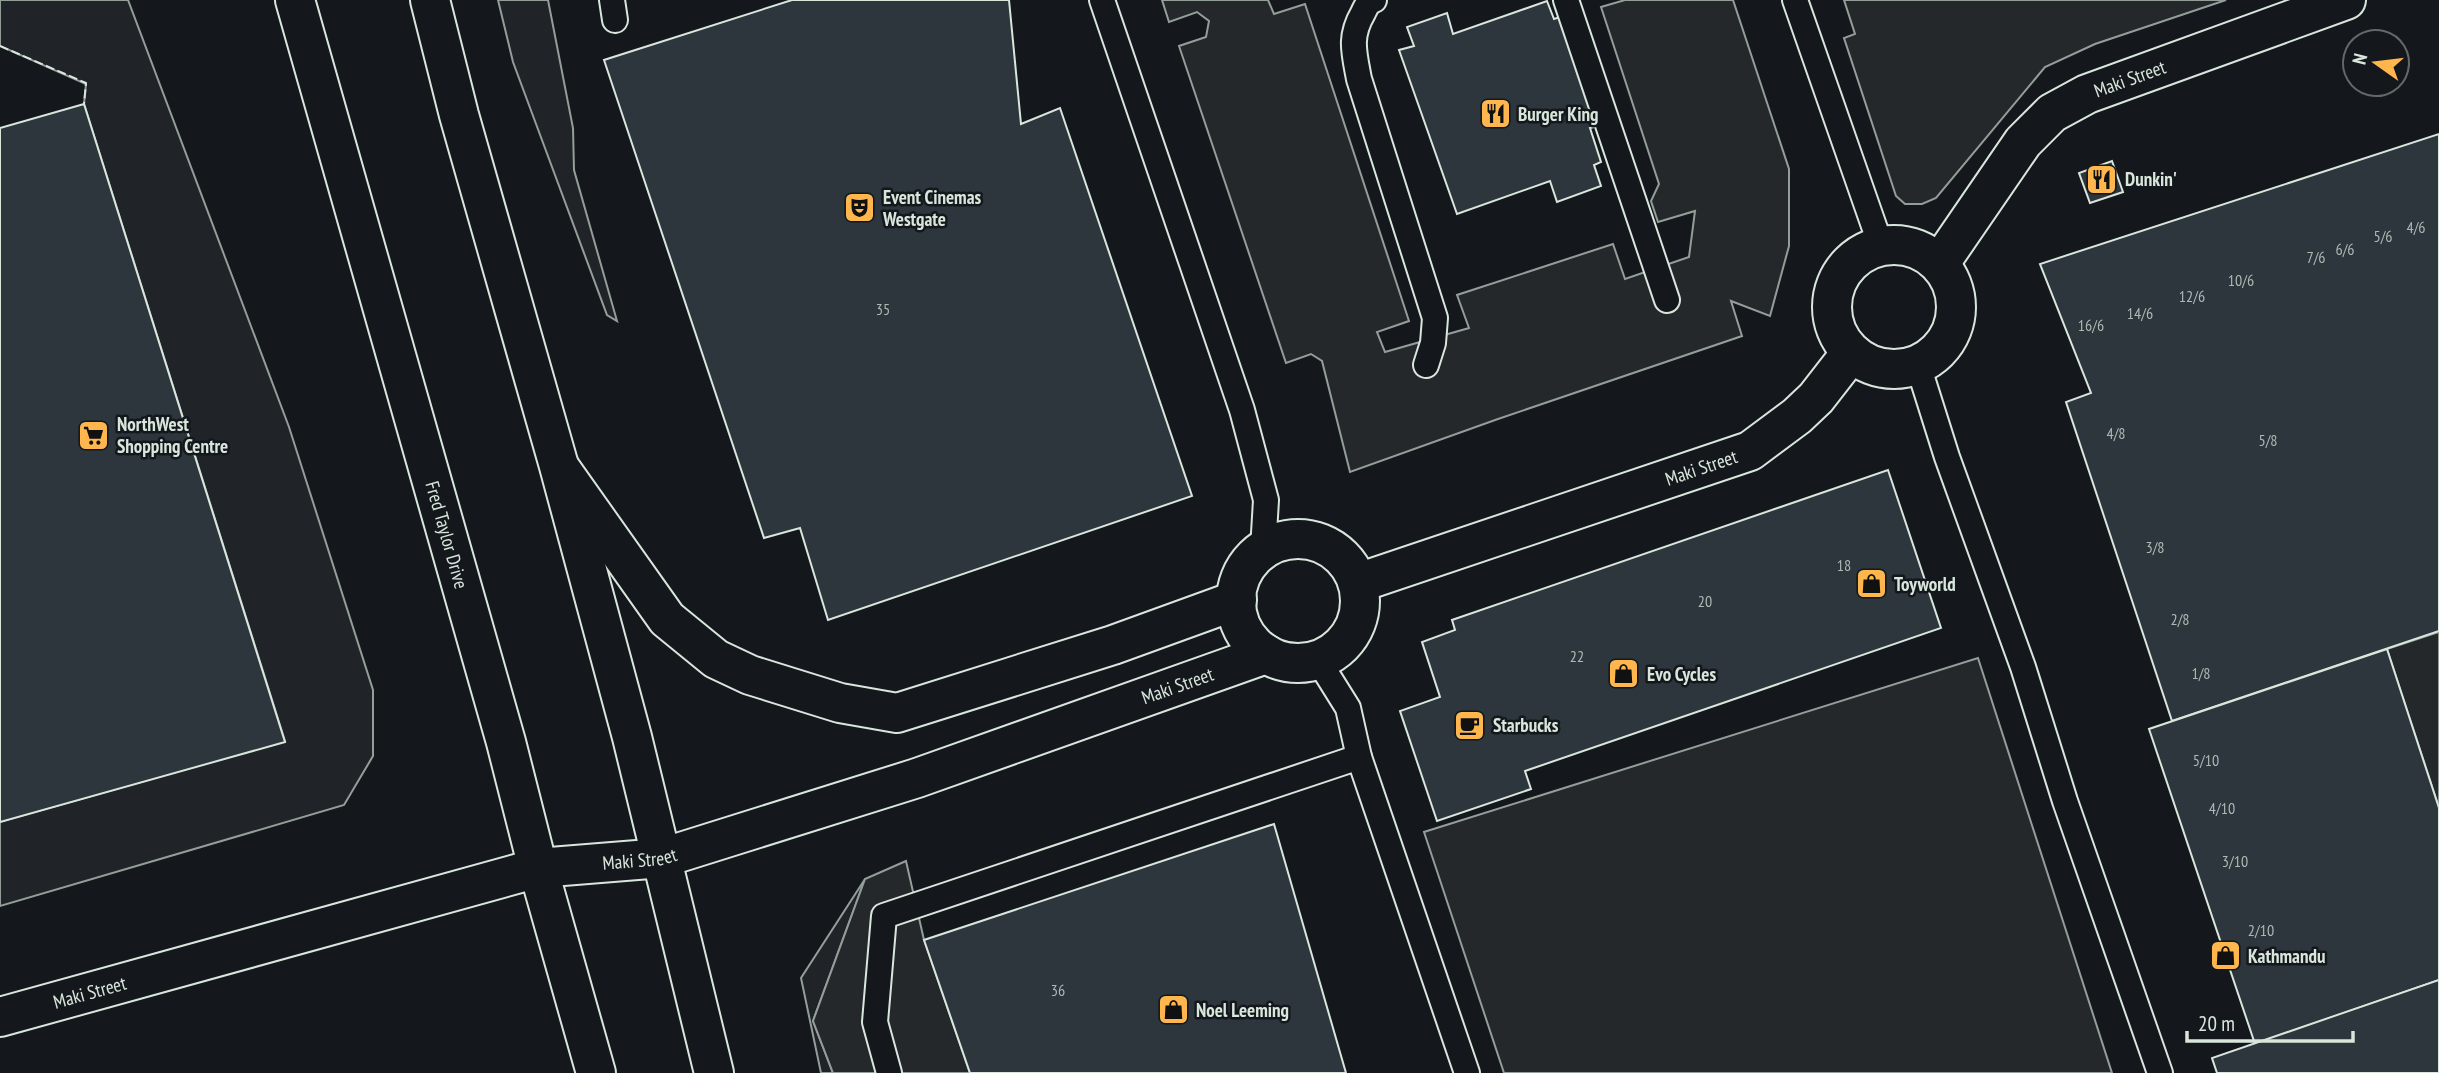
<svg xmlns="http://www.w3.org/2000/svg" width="2439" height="1073" font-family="'PT Sans Narrow',sans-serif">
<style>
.green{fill:#202428;stroke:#939e99;stroke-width:2}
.parking{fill:#24282b;stroke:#939e99;stroke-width:2}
.building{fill:#2c363c;stroke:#d8e6dc;stroke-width:2}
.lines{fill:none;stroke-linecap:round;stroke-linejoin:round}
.service-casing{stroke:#d8e6dc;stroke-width:28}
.minor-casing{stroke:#d8e6dc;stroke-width:42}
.tertiary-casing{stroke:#d8e6dc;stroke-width:42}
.secondary-casing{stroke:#d8e6dc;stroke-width:42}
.service{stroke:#14181c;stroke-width:24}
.minor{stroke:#14181c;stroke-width:38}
.tertiary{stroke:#14181c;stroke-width:38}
.secondary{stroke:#14181c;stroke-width:38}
.fence{stroke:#d8e6dc;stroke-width:2;stroke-dasharray:9 3.5;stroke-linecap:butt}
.labels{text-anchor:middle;stroke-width:5;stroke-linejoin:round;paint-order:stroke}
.number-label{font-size:16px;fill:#adbab4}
.street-label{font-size:19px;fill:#d8e6dc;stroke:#14181c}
.poi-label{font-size:19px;font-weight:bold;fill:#d8e6dc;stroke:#14181c;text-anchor:start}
</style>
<rect width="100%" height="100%" fill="#14181c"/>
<g class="green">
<polygon points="0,0 128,0 289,427 373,690 373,756 344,805 0,906 0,822 285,741 84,104 86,84 0,46"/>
<polygon points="498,0 548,0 573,128 574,170 617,321 607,315 513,62"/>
<polygon points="865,879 813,1021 833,1073 821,1073 801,978"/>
</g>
<g class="parking">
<polygon points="1162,0 1268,0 1274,14 1305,4 1409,321 1377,332 1385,352 1469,328 1457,295 1613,244 1625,279 1689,257 1695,211 1658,222 1651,201 1659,184 1601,7 1625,0 1733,0 1789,169 1789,246 1770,316 1731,301 1742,336 1498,419 1350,472 1322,361 1311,354 1286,363 1179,46 1206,37 1209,21 1197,12 1169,22"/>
<polygon points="1844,0 2226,0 2095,44 2045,67 1936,198 1922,204 1905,204 1896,196 1844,38 1855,34"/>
<polygon points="2439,632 2439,808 2387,649"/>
<polygon points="1978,658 2112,1073 1504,1073 1424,832"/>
<polygon points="906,861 924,940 970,1073 833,1073 813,1021 865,879"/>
</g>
<g class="building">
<polygon points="792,0 1009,0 1021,124 1060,108 1192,496 828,620 800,528 764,538 604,60"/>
<polygon points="1547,1 1554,19 1560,17 1598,126 1590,128 1601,162 1594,165 1601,186 1557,202 1550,181 1457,214 1399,50 1414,46 1407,27 1447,13 1453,34"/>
<polygon points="84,104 285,742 0,822 0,128"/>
<polygon points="2439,134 2439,631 2172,721 2066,402 2091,393 2040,264"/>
<polygon points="2112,161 2123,192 2090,203 2079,173"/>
<polygon points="1888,470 1941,628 1525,771 1531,789 1437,821 1400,711 1440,697 1422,642 1455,630 1452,620"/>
<polygon points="2387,649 2439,808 2439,980 2255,1044 2149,729"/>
<polygon points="1274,824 1346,1073 970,1073 924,940"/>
<polygon points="2439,980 2439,1073 2217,1073 2212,1058"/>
</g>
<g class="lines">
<defs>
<g id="service">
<polyline points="612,0 615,20"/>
<polyline points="1102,0 1242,410 1266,500 1263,550"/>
<path d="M1374,0c-7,3 -8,7 -11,13 -14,24 -9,39 -4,66l76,239 -2,25 -7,22"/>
<polyline points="1566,0 1667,300"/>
<polyline points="1795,0 1881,246"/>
<polyline points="1918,365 1947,457 2023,667 2065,801 2160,1073"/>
<polyline points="1318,660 1348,708 1359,757 1467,1073"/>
<polyline points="889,1073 875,1022 884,916 1359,757"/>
</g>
<g id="minor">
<path id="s1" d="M0,1017l538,-149"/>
</g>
<g id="tertiary">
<circle cx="1894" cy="307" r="62"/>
<path id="s2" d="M1940,263l83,-121 29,-29 35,-19 259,-94"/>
<polyline points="560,468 667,619 716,659 750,675 840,703 897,713 1113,645 1237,600"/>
<circle cx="1298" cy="601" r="62"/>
<path id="s3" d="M1358,583l392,-132 47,-35 19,-18 35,-45"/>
<path id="s4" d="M538,868l124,-10 255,-80 349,-124"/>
</g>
<g id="secondary">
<path id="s5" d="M295,0l211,742 32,126 58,205"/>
<polyline points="430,0 459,115 559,466 632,737 714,1073"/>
</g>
</defs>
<use href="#service" class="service-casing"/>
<use href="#minor" class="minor-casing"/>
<use href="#tertiary" class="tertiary-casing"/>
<use href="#secondary" class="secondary-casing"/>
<use href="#service" class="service"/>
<use href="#minor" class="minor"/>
<use href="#tertiary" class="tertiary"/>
<use href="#secondary" class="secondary"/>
<polyline class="fence" points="0,46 86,83 84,104"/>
</g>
<defs>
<symbol id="restaurant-square" viewBox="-11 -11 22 22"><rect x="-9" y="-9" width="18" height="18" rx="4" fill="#ffb74d" stroke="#14181c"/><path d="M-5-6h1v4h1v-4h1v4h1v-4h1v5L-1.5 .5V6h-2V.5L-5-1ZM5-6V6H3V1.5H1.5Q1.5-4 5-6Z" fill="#111"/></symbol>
<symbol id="theatre-square" viewBox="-11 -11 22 22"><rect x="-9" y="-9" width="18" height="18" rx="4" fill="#ffb74d" stroke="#14181c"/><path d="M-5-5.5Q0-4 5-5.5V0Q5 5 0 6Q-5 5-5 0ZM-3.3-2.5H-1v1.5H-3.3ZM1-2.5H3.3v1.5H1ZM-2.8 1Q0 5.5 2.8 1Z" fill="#111"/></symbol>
<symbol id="supermarket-square" viewBox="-11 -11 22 22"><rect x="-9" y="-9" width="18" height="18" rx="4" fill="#ffb74d" stroke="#14181c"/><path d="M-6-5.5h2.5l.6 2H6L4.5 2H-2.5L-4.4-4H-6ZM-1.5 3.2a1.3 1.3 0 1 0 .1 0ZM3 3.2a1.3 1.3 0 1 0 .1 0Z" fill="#111"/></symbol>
<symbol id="shop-square" viewBox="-11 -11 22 22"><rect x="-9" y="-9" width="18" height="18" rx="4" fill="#ffb74d" stroke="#14181c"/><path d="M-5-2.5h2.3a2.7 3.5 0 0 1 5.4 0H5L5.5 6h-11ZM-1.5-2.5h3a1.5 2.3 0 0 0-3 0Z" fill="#111"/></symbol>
<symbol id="cafe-square" viewBox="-11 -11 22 22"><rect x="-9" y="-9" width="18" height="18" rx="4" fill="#ffb74d" stroke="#14181c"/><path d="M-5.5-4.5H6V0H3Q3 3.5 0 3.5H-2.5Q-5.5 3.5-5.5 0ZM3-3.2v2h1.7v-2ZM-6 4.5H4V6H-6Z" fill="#111"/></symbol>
</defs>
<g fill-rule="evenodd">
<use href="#restaurant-square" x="1478" y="96" width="35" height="35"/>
<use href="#restaurant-square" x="2084" y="162" width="35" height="35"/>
<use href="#theatre-square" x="842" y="190" width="35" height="35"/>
<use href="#supermarket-square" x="76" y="418" width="35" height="35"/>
<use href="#shop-square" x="1854" y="566" width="35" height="35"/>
<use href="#shop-square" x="1606" y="656" width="35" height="35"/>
<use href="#cafe-square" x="1452" y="708" width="35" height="35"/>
<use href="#shop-square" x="2208" y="938" width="35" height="35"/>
<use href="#shop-square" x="1156" y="992" width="35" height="35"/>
</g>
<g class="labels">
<g class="number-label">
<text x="2416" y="233">4/6</text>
<text x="2383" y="242">5/6</text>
<text x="2345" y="255">6/6</text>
<text x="2316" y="263">7/6</text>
<text x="2241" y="286">10/6</text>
<text x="2192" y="302">12/6</text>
<text x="883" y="315">35</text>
<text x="2140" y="319">14/6</text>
<text x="2091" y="331">16/6</text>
<text x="2116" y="439">4/8</text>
<text x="2268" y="446">5/8</text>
<text x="2155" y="553">3/8</text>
<text x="1844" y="571">18</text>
<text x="1705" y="607">20</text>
<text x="2180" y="625">2/8</text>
<text x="1577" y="662">22</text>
<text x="2201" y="679">1/8</text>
<text x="2206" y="766">5/10</text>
<text x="2222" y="814">4/10</text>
<text x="2235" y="867">3/10</text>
<text x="2261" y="936">2/10</text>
<text x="1058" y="996">36</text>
</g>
<g class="street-label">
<text dy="7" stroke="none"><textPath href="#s2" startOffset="273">Maki Street</textPath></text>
<text dy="7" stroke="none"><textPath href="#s3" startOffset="362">Maki Street</textPath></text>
<text dy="7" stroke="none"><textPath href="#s5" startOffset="556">Fred Taylor Drive</textPath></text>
<text dy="7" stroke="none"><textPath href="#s4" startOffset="668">Maki Street</textPath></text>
<text dy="7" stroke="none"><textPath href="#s4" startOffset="102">Maki Street</textPath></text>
<text dy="7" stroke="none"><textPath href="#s1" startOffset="93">Maki Street</textPath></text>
</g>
<g class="poi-label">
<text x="1518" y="121">Burger King</text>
<text x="2125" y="186">Dunkin'</text>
<text x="883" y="204">Event Cinemas<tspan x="883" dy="22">Westgate</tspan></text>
<text x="117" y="431">NorthWest<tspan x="117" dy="22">Shopping Centre</tspan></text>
<text x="1894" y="591">Toyworld</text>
<text x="1647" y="681">Evo Cycles</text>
<text x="1493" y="732">Starbucks</text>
<text x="2248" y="963">Kathmandu</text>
<text x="1196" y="1017">Noel Leeming</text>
</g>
</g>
<g transform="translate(2376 63) rotate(284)"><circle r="33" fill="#14181c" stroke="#626a69" stroke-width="2"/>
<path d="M0-5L12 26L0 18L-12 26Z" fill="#ffb74d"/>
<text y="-10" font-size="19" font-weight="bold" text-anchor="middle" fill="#d8e6dc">N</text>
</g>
<path d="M2187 1031v10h166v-10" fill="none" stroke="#d8e6dc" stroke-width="3.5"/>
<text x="2198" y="1031" font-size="21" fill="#d8e6dc" stroke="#14181c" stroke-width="5" paint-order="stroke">20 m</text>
</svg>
